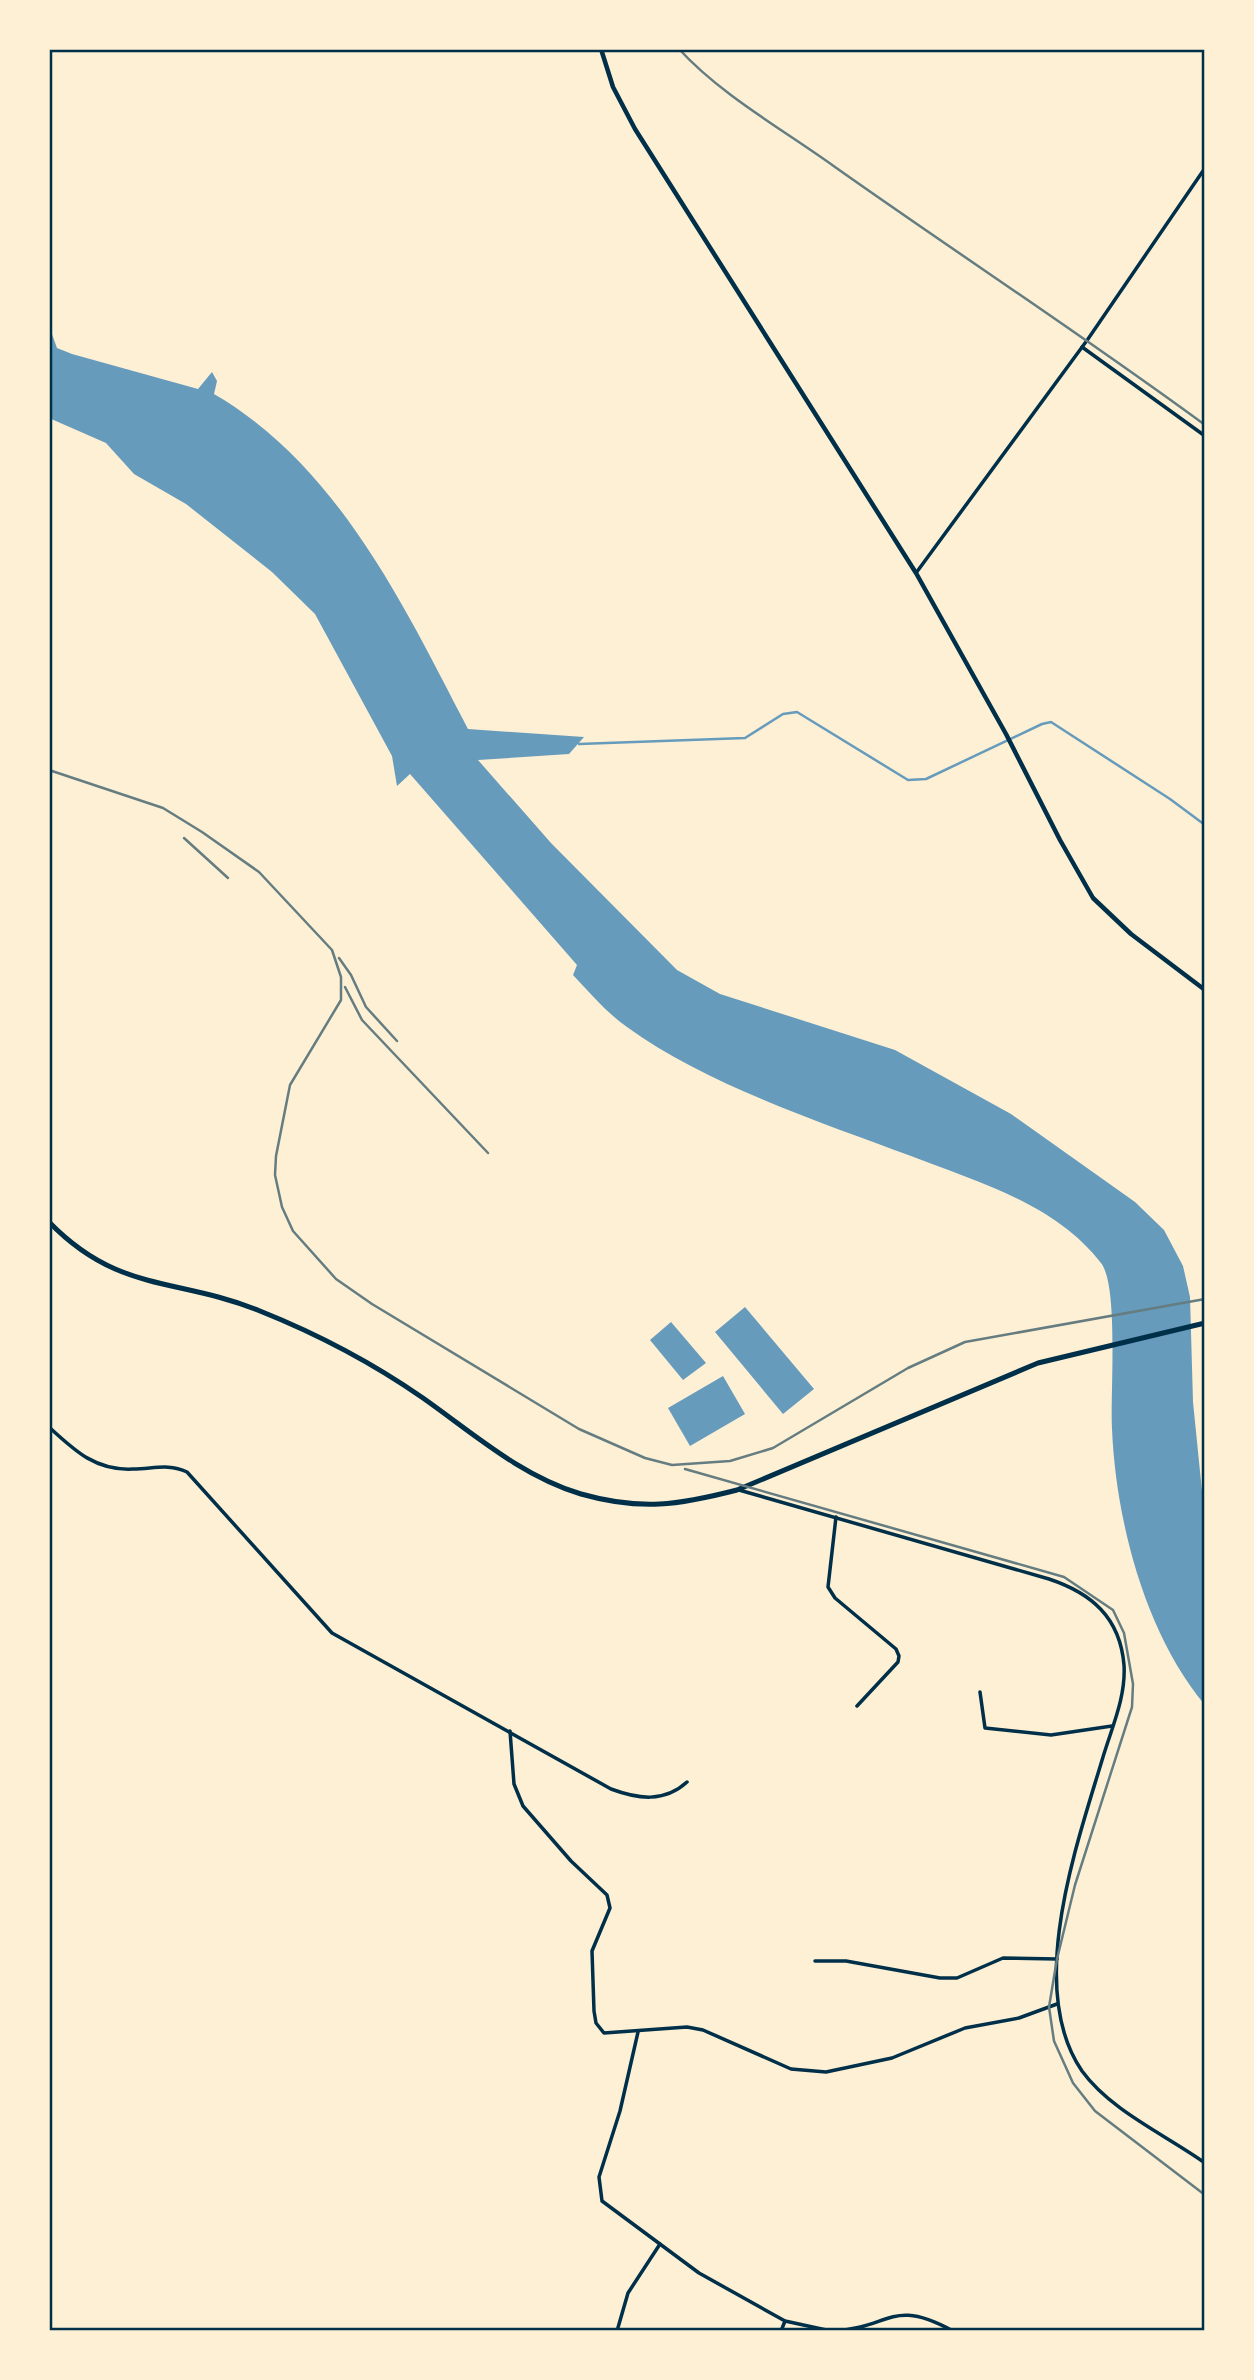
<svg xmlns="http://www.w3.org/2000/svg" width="1254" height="2380" font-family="Jost,sans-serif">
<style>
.water{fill:#669bbc}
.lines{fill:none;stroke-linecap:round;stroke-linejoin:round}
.stream{stroke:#669bbc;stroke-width:2.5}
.minor{stroke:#003049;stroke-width:3.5}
.tertiary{stroke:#003049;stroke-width:4.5}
.secondary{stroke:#003049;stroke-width:5}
.rail{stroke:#657d81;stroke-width:2.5}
.neatline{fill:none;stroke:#003049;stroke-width:2.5}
</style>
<rect width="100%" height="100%" fill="#fdf0d5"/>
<g class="water">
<path d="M49,326l8,22 15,6 126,35 14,-17 5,9 -3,13c124,72 190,212 254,335l116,8 -15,17 -91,6 73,83 126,127 43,24 175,56 116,64 124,88 29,28 19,36 7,31 3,105 12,119v184c-60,-72 -89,-184 -93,-276 -2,-34 7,-143 -11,-166 -45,-59 -123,-81 -190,-107 -89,-33 -208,-73 -284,-129 -20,-14 -37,-34 -54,-52l4,-10 -167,-191 -13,12 -5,-30 -77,-142 -43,-42 -86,-68 -52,-30 -28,-31 -57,-25z"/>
<polygon points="745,1307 814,1389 783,1414 715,1332"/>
<polygon points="671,1322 706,1363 683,1380 650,1340"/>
<polygon points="723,1376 745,1414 690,1446 668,1408"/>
</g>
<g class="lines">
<polyline class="stream" points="579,744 745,738 783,714 797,712 908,780 926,779 1042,724 1051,722 1170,799 1205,825"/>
<g class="minor">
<polyline points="1082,347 1205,436"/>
<polyline points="916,573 1088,339 1205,168"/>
<path d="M49,1427c26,24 47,44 84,42 20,0 35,-6 54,3l145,161 279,156c27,10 53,14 76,-7"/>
<path d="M739,1490l310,89c42,14 71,38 75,86 2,32 -12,62 -21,92 -26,87 -78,231 -21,314 29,40 84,64 123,92"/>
<polyline points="836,1517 828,1587 835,1598 896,1649 899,1656 898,1662 857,1706"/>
<polyline points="980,1692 985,1728 1051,1735 1112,1726"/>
<polyline points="510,1731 514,1784 523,1806 571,1861 607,1895 610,1908 592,1951 594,2011 596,2023 604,2033 687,2027 703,2030 791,2069 826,2072 892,2058 965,2028 1019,2018 1057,2004"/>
<polyline points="815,1961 846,1961 940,1978 957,1978 1003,1958 1057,1959"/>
<polyline points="638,2032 620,2111 599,2177 602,2201 699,2273 785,2321 831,2331"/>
<polyline points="49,2330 54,2331"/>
<polyline points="617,2331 628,2293 660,2244"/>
<polyline points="781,2331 785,2321"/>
<path d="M833,2331c58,-3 58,-34 120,0"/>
</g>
<polyline class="tertiary" points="601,49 613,87 635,129 916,573 1006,734 1060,840 1093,898 1131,934 1205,990"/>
<path class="secondary" d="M49,1222c70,72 128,55 211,89 55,22 114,53 163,87 51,36 98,78 158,96 60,17 98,11 156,-4l301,-127 167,-40"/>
<g class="rail">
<path d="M679,49c43,47 105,81 156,118 123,87 249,169 370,258"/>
<polyline points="49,770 163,808 202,832 259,872 332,950 341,977 341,1000 290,1085 276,1156 275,1175 282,1207 293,1231 336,1279 372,1304 579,1429 645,1458 672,1465 730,1461 773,1448 908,1368 965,1342 1205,1299"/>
<polyline points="184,838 228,878"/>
<polyline points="339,958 351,975 366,1007 397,1041"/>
<polyline points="345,987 362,1020 488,1153"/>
<polyline points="685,1469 1064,1577 1113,1610 1124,1633 1133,1684 1132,1707 1075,1885 1057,1959 1049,2007 1054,2041 1073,2083 1095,2111 1205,2195"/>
</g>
</g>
<rect width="1254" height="2380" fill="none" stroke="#fdf0d5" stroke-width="102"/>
<rect x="51" y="51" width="1152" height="2278" class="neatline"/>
</svg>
